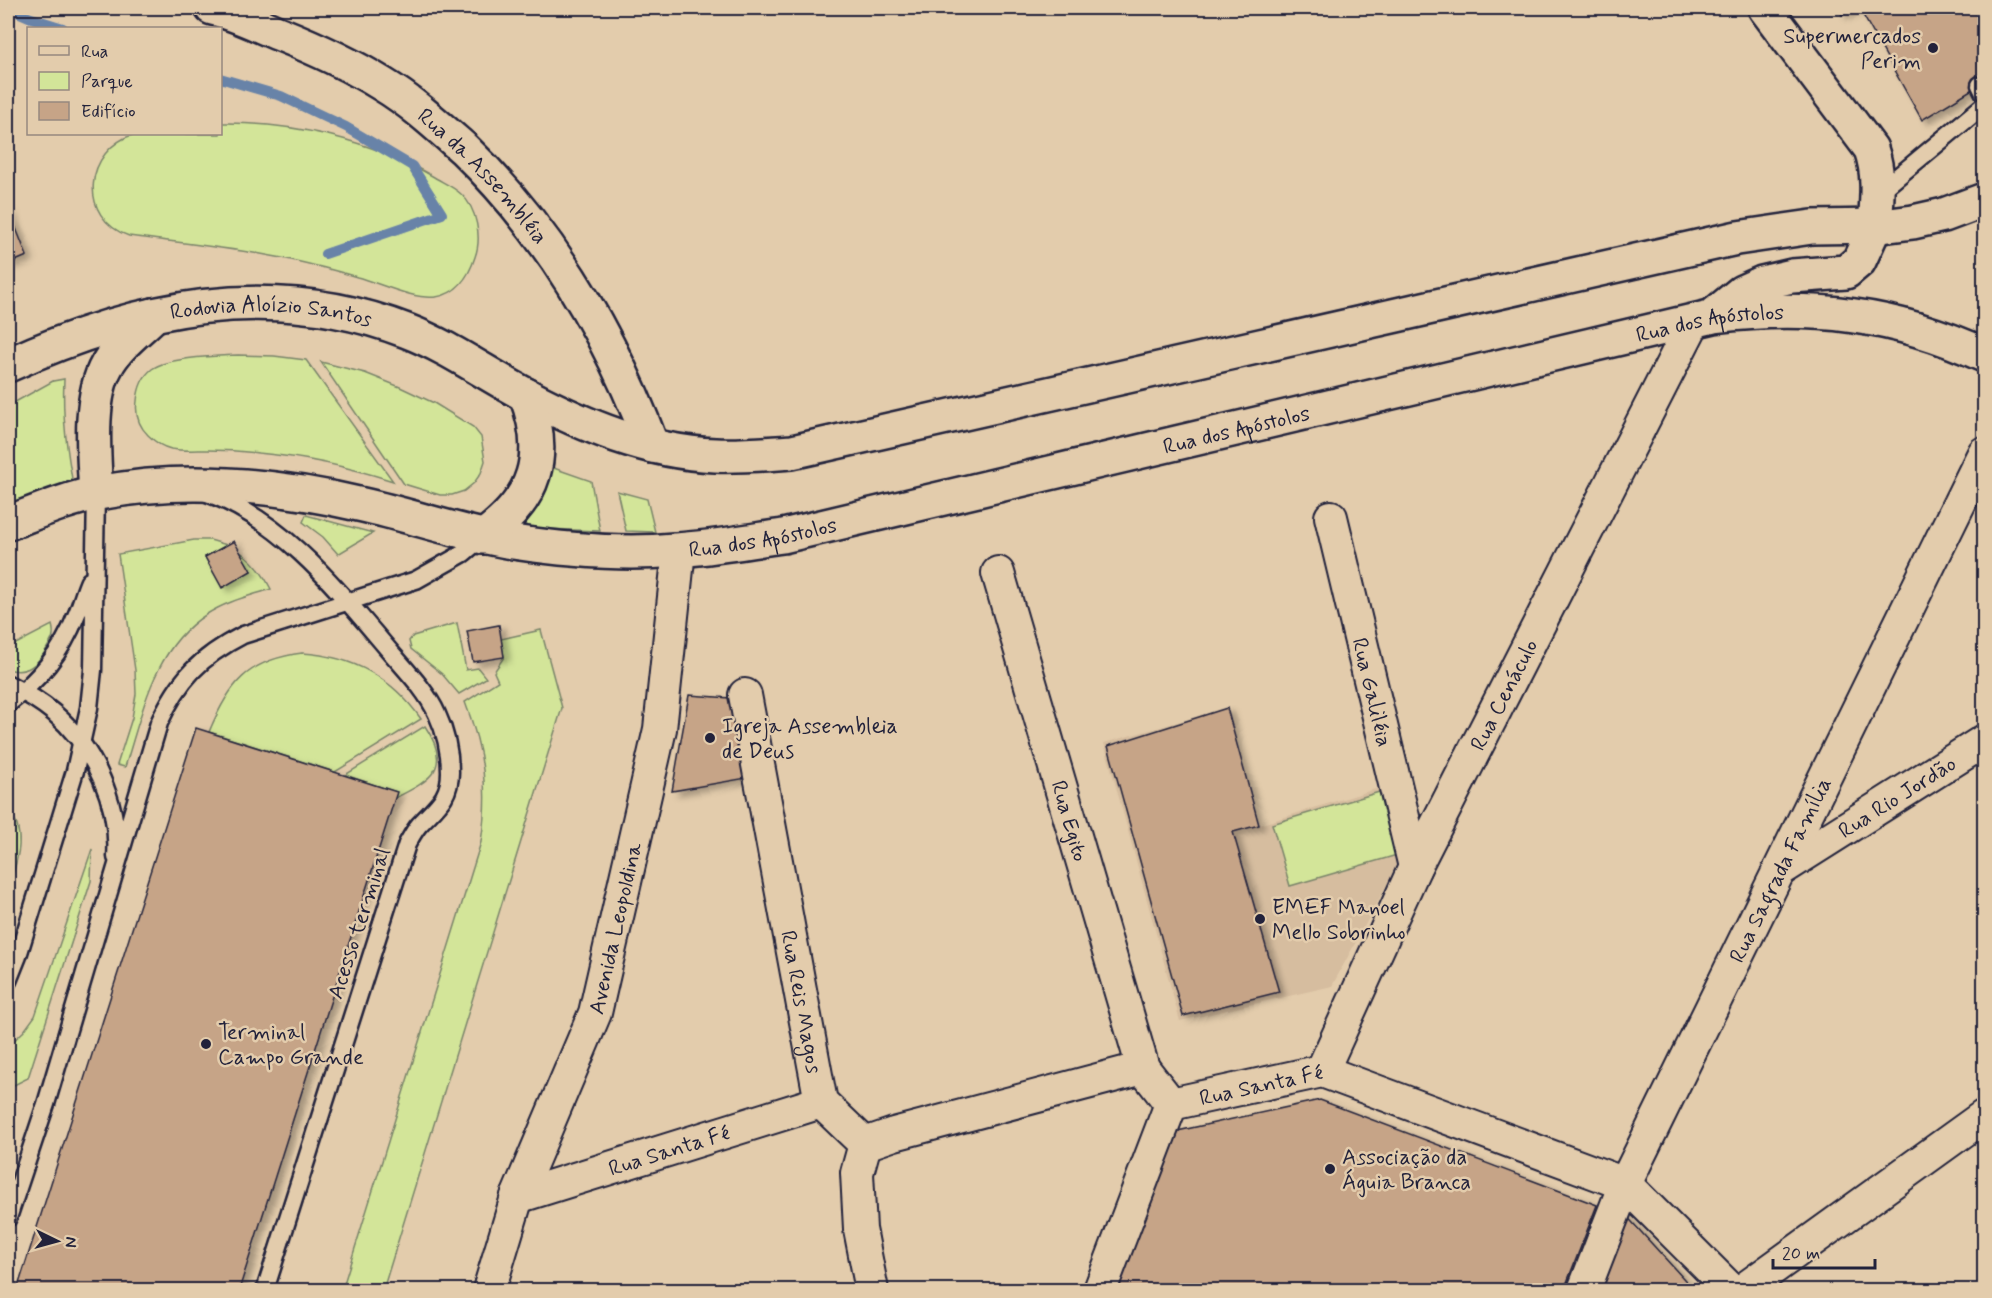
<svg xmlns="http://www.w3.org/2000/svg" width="1992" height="1298" font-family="Mynerve,sans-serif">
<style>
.built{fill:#d6bd9f}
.green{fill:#d3e599;stroke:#7a846a;stroke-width:1.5}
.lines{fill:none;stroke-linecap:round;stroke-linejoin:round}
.stream{stroke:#6883a8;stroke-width:10}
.building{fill:#c6a487;stroke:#22223b;stroke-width:1.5;filter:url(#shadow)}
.lane-casing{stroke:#22223b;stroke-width:21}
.street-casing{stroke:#22223b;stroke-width:36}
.secondary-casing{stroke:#22223b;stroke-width:38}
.primary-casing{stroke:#22223b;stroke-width:38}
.lane{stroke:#e3ccac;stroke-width:16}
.street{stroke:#e3ccac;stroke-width:32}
.secondary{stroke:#e3ccac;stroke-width:33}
.primary{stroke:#e3ccac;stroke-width:33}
.poi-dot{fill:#22223b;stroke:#e3ccac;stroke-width:2}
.labels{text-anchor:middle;stroke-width:5;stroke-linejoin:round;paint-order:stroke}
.poi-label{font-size:22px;fill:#22223b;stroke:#e3ccac;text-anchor:start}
.street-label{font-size:22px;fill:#22223b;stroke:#e3ccac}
</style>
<defs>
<filter id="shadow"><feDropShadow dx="6" dy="4" stdDeviation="3" flood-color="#0004"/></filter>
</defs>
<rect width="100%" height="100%" fill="#e3ccac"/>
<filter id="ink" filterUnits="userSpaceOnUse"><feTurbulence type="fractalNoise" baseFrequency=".0167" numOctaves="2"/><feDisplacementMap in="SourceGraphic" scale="12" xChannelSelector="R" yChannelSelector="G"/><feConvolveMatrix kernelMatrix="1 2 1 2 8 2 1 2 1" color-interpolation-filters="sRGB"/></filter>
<g filter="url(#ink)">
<polygon class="built" points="1227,708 1259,825 1385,786 1404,853 1332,986 1180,1021 1104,743"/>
<g class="green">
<path d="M221,123c73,-1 149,17 213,54 8,5 20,10 27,17 16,14 21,44 14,63 -6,19 -18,37 -39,40 -22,3 -57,-14 -79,-20 -23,-7 -47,-13 -70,-18 -52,-11 -105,-16 -158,-23 -52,-18 -45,-87 6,-102h85z"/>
<path d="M238,355l36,1 32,4 87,121c-44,-14 -89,-24 -135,-28 -17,-2 -34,-3 -50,-3 -12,0 -25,1 -37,-1 -9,-2 -17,-8 -23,-14 -9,-9 -13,-21 -11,-34 1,-12 5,-24 15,-32 16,-12 65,-13 86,-14z"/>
<polygon points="321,362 365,373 400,387 434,403 473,427 481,437 485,461 481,473 474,483 464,491 452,495 440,495 404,484"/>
<path d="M64,379c-2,38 3,73 10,111l-66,22v-106l45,-25z"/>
<polygon points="545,465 591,481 600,531 518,528"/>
<polygon points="617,491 647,499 655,532 626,531"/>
<polygon points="306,515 373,533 338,554 323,537 303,522"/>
<path d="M194,540h16l17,5 -22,12 17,30 29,-16 -12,-20c15,10 24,22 32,38 -21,7 -44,12 -64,25 -53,33 -64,97 -82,153l-8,-2 15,-47 4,-24 -1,-24 -17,-116z"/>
<polygon points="457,623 466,670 478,668 486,678 459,694 442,674 411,649 409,641 413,636"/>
<path d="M52,625c3,10 0,15 -5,23 -9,16 -20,27 -39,21v-21z"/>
<path d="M541,630l21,78 -179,582h-41l139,-448c8,-52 3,-91 -16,-140l33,-21 -4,-9 10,-15 -3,-18z"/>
<path d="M302,653c50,3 90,24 119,66l-86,53 -126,-40c20,-48 38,-72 93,-79z"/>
<path d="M425,726c28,42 6,54 -30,72l1,-6 -51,-17z"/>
<polygon points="1386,790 1404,853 1290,886 1272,824"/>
<path d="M8,808c20,26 9,53 0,82z"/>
<polygon points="92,849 91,881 28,1078 8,1088 8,1046 24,1031 35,1016"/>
</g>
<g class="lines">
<g class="stream">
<polyline points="8,8 31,18 63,28"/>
<polyline points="220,78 281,96 346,127 412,166 442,214 325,254"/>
</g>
</g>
<g class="building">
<polygon points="1838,8 1984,8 1984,82 1922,120 1859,8 1842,15"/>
<polygon points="8,208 27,256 8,264"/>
<polygon points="234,541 251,571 222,588 205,557"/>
<polygon points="499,625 504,657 473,662 467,631"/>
<polygon points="689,695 730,698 747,778 672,791"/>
<polygon points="1227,708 1259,825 1233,832 1279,992 1183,1016 1108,746"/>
<polygon points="196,728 397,792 395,798 239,1290 17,1290"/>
<polygon points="1320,1100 1597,1205 1564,1290 1112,1290 1173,1132"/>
<polygon points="1622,1211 1694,1290 1591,1290"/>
</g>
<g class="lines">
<defs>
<g id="lane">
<polyline points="1980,85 1984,93"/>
<polyline points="1878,193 1984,105"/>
<path d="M207,493c76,27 130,96 181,156 17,20 38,41 49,65 8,17 13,39 13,58 0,27 -15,35 -31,53 -5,6 -8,12 -12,19l-142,446"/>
<path d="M8,684c16,8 32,17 46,29 40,34 66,92 62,144"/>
<path d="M8,704c30,-24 54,-51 68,-88 5,-11 8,-24 13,-35"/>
<polyline points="8,981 18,956 75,771 89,708 93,670 96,493"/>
<path d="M8,1218l38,-114 113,-381c20,-44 41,-66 84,-88l173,-55 48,-27 19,-16"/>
</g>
<g id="street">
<path id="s1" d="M1331,517l84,350"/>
<path id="s2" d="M998,573l145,495"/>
<path id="s3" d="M745,695l76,407 44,42 -8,29 3,56 12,61"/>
<path id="s4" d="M1780,870l204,-129"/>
<path id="s5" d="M1322,1071l93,-204 279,-546"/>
<path id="s6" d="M865,1144l29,-10 249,-66 28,36 151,-33 303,113 106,106"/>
<path id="s7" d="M517,1197l304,-95"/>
<path id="s8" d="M489,1290l28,-93 78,-184 65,-284 19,-179"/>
<polyline points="1100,1290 1171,1104"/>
<path id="s9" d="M1584,1290l41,-106 359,-731"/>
<polyline points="1743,1290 1984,1116"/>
</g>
<g id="secondary">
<path id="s10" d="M212,8c23,5 46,17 68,26 35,14 70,30 102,50 30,18 56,42 82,65 87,84 146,185 188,297"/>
<path d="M1765,8l106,141c9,26 6,50 4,77"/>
</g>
<g id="primary">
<polyline points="1714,315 1742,292 1762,283 1792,276 1846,272 1859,261 1875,226"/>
<path id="s11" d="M8,365c127,-58 263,-87 399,-34 42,16 79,43 119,64 59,31 121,57 189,60 25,1 51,-1 77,-3l945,-214 75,-11 70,-1 31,-4 31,-7 40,-15"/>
<path d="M96,493c-2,-36 -8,-95 11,-128 11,-20 31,-34 47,-50"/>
<path id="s12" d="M8,523c29,-11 59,-24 90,-30 86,-17 180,-8 265,12 50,11 99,29 150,37 53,8 109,13 162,8 37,-2 72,-9 108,-14l931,-220c96,-12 182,-2 270,39"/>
<path d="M483,537c53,-38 66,-81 43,-142"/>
</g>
</defs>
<use href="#lane" class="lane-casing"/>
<use href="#street" class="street-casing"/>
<use href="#secondary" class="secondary-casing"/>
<use href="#primary" class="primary-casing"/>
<use href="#lane" class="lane"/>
<use href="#street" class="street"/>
<use href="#secondary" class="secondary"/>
<use href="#primary" class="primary"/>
</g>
</g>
<g class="poi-dot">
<circle cx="1933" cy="48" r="6"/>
<circle cx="710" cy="738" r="6"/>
<circle cx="1260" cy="919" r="6"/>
<circle cx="206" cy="1044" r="6"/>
<circle cx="1330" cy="1169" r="6"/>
</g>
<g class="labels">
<g class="poi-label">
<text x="1921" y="43" text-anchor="end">Supermercados<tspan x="1921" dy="25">Perim</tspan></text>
<text x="722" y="733">Igreja Assembleia<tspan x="722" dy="25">de Deus</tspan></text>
<text x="1272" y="914">EMEF Manoel<tspan x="1272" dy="25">Mello Sobrinho</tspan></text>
<text x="218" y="1039">Terminal<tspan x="218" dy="25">Campo Grande</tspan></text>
<text x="1342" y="1164">Associação da<tspan x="1342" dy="25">Águia Branca</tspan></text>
</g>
<g class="street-label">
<text dy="8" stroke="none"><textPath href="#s10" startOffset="324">Rua da Assembléia</textPath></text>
<text dy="8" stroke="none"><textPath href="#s11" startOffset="273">Rodovia Aloízio Santos</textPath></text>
<text dy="8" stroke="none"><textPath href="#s12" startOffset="1740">Rua dos Apóstolos</textPath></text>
<text dy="8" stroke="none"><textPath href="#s12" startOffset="1254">Rua dos Apóstolos</textPath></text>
<text dy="8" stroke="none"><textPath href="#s12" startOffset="768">Rua dos Apóstolos</textPath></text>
<text dy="8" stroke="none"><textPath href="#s1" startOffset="180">Rua Galiléia</textPath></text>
<text dy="8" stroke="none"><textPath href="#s5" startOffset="418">Rua Cenáculo</textPath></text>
<text dy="8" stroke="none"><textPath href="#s4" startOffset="138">Rua Rio Jordão</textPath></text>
<text dy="8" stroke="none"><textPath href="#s2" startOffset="258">Rua Egito</textPath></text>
<text dy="8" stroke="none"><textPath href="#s9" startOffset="464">Rua Sagrada Família</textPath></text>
<text transform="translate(358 923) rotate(-72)" y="8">Acesso terminal</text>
<text dy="8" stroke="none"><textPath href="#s8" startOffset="384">Avenida Leopoldina</textPath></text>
<text dy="8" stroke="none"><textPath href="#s3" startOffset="312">Rua Reis Magos</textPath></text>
<text dy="8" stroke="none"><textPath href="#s6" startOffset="426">Rua Santa Fé</textPath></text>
<text dy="8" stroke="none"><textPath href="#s7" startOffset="159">Rua Santa Fé</textPath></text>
</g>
</g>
<rect width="1992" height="1298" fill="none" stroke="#e3ccac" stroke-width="30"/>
<rect x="15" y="15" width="1962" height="1268" fill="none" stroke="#22223b" stroke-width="2" filter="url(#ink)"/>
<rect x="27" y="27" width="195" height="108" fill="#e3ccac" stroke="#96887f" stroke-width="1.5"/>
<rect x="39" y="46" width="30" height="9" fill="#e3ccac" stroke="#96887f" stroke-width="1.5"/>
<text x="81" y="57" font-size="18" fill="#22223b">Rua</text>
<rect x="39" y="72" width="30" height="18" fill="#d3e599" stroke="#96887f" stroke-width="1.5"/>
<text x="81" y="87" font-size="18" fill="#22223b">Parque</text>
<rect x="39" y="102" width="30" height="18" fill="#c6a487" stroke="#96887f" stroke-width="1.5"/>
<text x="81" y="117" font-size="18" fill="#22223b">Edifício</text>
<g transform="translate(57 1241) rotate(95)" stroke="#e3ccac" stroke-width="4.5" paint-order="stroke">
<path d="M0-4.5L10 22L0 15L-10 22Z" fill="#22223b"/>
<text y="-9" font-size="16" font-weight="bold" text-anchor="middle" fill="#22223b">N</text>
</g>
<path d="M1773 1259v9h102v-9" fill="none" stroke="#22223b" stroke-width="3"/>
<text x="1782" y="1259" font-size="18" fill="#22223b" stroke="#e3ccac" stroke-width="4.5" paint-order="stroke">20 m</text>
</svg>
